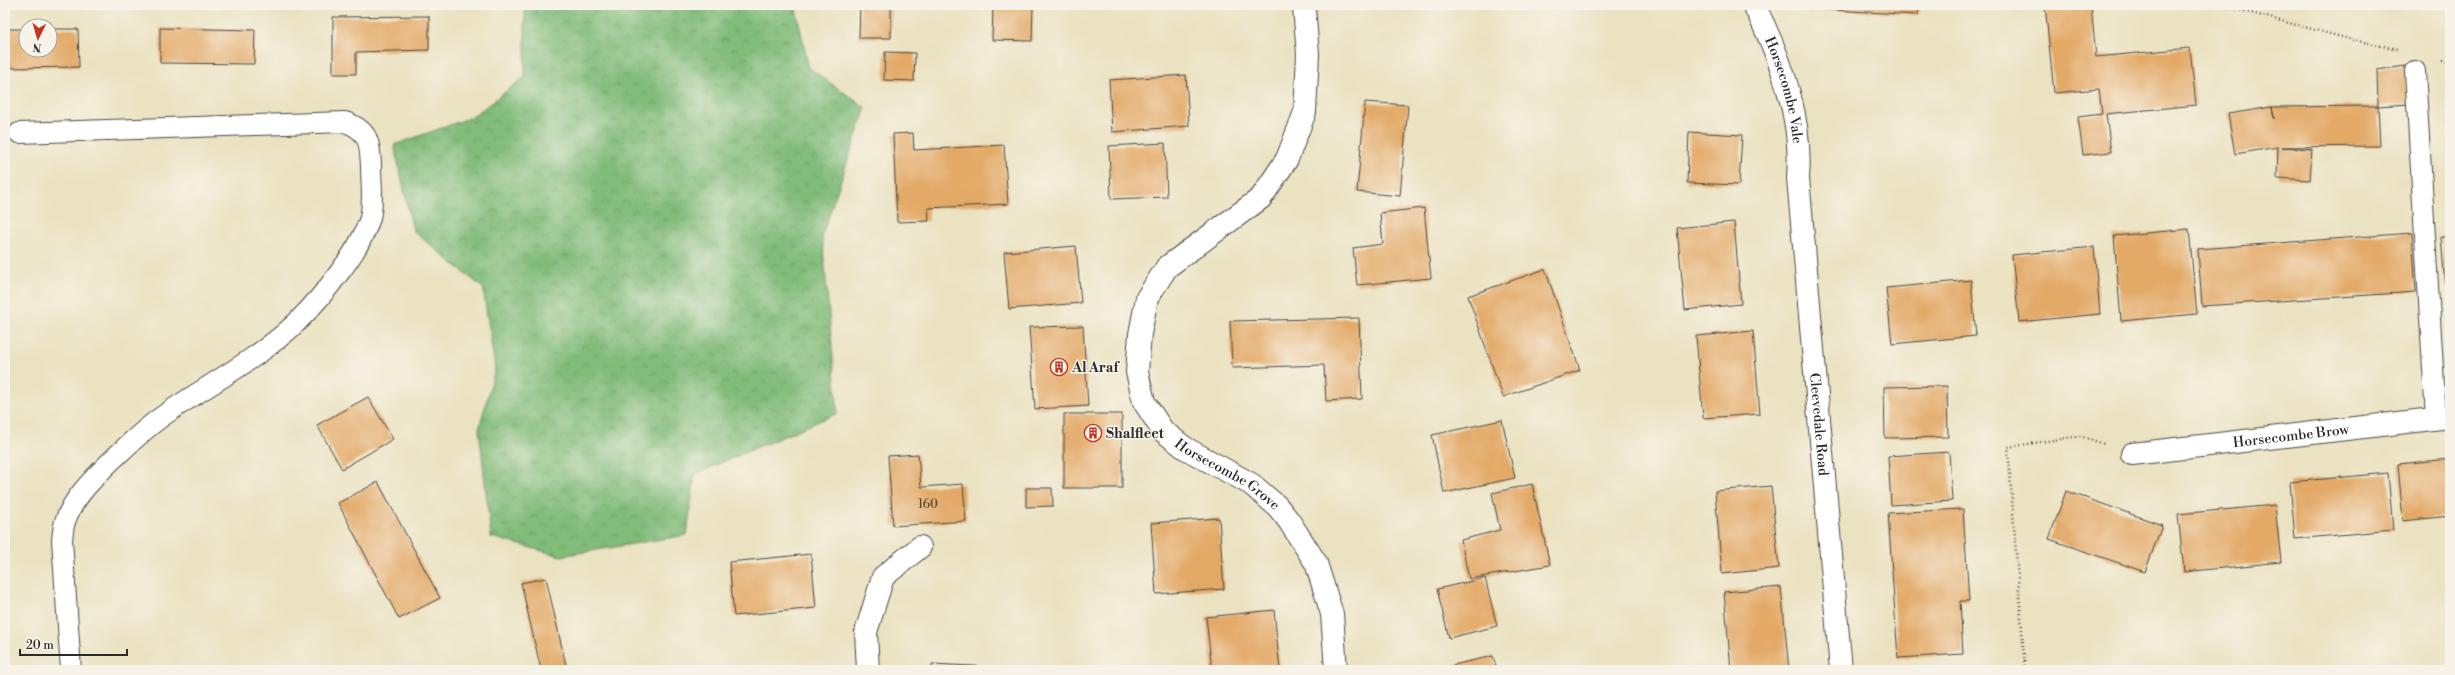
<svg xmlns="http://www.w3.org/2000/svg" width="2455" height="675" font-family="'Libre Bodoni',serif">
<style>
.forest{fill:url(#forest-crowns);stroke:#567452}
.building{fill:#e3a966}
.lines{fill:none;stroke-linecap:round;stroke-linejoin:round}
.lane-casing{stroke:#484642;stroke-width:22}
.street-casing{stroke:#484642;stroke-width:24}
.path{stroke:#484642;stroke-width:2.5;stroke-dasharray:1 3;stroke-linecap:butt}
.lane{stroke:#fff;stroke-width:20}
.street{stroke:#fff;stroke-width:22}
.labels{text-anchor:middle;stroke-width:3;stroke-linejoin:round;paint-order:stroke}
.number-label{font-size:12px;fill:#594a3a}
.street-label{font-size:14px;fill:#2b2b2b;stroke:#f7f3e8}
.poi-label{font-size:14px;font-weight:bold;fill:#2b2b2b;stroke:#f7f3e8;text-anchor:start}
</style>
<defs>
<pattern id="forest-crowns" width="20" height="18" patternUnits="userSpaceOnUse"><rect width="20" height="18" fill="#81bc7a"/><path d="M2 6a3 3 0 1 1 6 0M12 15a3 3 0 1 1 6 0" fill="none" stroke="#6a9964"/></pattern>
</defs>
<rect width="100%" height="100%" fill="#f7f3e8"/>
<filter id="ink" filterUnits="userSpaceOnUse"><feTurbulence type="fractalNoise" baseFrequency=".025" numOctaves="2"/><feDisplacementMap in="SourceGraphic" scale="8" xChannelSelector="R" yChannelSelector="G"/><feConvolveMatrix kernelMatrix="1 2 1 2 8 2 1 2 1" color-interpolation-filters="sRGB"/></filter>
<filter id="wash" filterUnits="userSpaceOnUse"><feTurbulence type="fractalNoise" baseFrequency=".012" numOctaves="4" result="noise"/><feDisplacementMap in="SourceGraphic" scale="16" xChannelSelector="R" yChannelSelector="G"/><feGaussianBlur stdDeviation="0.9" result="paint"/><feColorMatrix in="noise" values="0 0 0 0 0 0 0 0 0 0 0 0 0 0 0 0 0 1.4 0 .05"/><feComposite in="paint" operator="in"/></filter>
<g filter="url(#wash)">
<rect width="100%" height="100%" fill="#ebe2c1"/>
<polygon class="forest" points="525,5 795,5 809,68 866,108 822,235 838,413 695,474 687,535 561,556 491,537 479,429 495,369 483,288 413,231 394,145 472,117 525,77"/>
<g id="blocks">
<g class="building">
<polygon points="860,5 891,5 891,38 859,38"/>
<polygon points="1781,5 1919,5 1918,15 1781,7"/>
<polygon points="2045,5 2091,5 2096,57 2190,48 2196,105 2106,114 2111,152 2083,155 2078,117 2102,114 2099,89 2054,93"/>
<polygon points="993,6 1033,7 1032,41 992,40"/>
<polygon points="429,16 429,50 356,52 356,74 333,74 333,17"/>
<polygon points="160,28 255,30 254,64 160,63"/>
<polygon points="5,29 26,29 26,50 50,50 50,29 78,29 79,67 5,68"/>
<polygon points="885,52 915,53 914,81 884,80"/>
<polygon points="2405,66 2410,104 2378,106 2377,70"/>
<polygon points="1186,75 1189,126 1112,132 1109,80"/>
<polygon points="1365,102 1408,105 1400,196 1357,192"/>
<polygon points="2378,106 2380,146 2282,147 2312,149 2310,180 2277,178 2278,147 2235,154 2228,114 2272,107 2274,119 2272,107"/>
<polygon points="1689,132 1742,135 1739,185 1687,183"/>
<polygon points="913,133 914,150 1004,145 1008,204 928,208 929,221 897,222 893,134"/>
<polygon points="1165,143 1167,197 1111,199 1109,146"/>
<polygon points="1424,208 1431,278 1357,285 1353,248 1383,244 1380,213"/>
<polygon points="1734,222 1741,304 1685,310 1677,228"/>
<polygon points="2189,229 2197,314 2121,321 2114,236"/>
<polygon points="2412,233 2416,292 2202,306 2198,249"/>
<polygon points="2450,236 2450,284 2445,285 2441,237"/>
<polygon points="1076,246 1081,303 1009,309 1004,252"/>
<polygon points="2094,247 2100,314 2019,322 2012,255"/>
<polygon points="1545,269 1580,370 1503,397 1468,296"/>
<polygon points="1971,280 1976,336 1892,344 1886,288"/>
<polygon points="1359,318 1362,399 1326,401 1324,365 1232,368 1230,321"/>
<polygon points="1083,326 1088,406 1035,409 1029,327"/>
<polygon points="1753,331 1760,414 1703,418 1696,336"/>
<polygon points="1947,386 1948,437 1885,438 1884,387"/>
<polygon points="368,397 393,439 342,469 317,425"/>
<rect x="1064" y="414" width="58" height="74"/>
<polygon points="1502,420 1515,478 1444,493 1432,435"/>
<polygon points="1949,452 1952,501 1891,505 1888,456"/>
<polygon points="918,454 921,487 963,484 966,521 893,526 888,456"/>
<polygon points="2450,459 2450,516 2403,521 2398,464"/>
<polygon points="2388,473 2393,530 2295,539 2290,482"/>
<polygon points="378,482 440,598 399,619 338,503"/>
<polygon points="1532,484 1550,565 1469,579 1461,540 1500,530 1492,493"/>
<polygon points="1771,486 1779,568 1722,574 1715,491"/>
<polygon points="1026,488 1052,488 1053,506 1026,507"/>
<polygon points="2066,491 2162,525 2145,572 2049,539"/>
<polygon points="2275,505 2281,562 2184,572 2178,514"/>
<polygon points="1963,509 1969,601 1960,601 1963,654 1898,658 1888,513"/>
<polygon points="1219,518 1224,589 1156,594 1151,523"/>
<polygon points="811,554 816,608 734,616 729,562"/>
<polygon points="546,578 567,670 541,670 521,583"/>
<polygon points="1485,578 1497,626 1449,638 1437,589"/>
<polygon points="1781,587 1789,670 1731,670 1724,592"/>
<polygon points="1274,610 1280,670 1212,670 1206,617"/>
<polygon points="1493,656 1497,670 1454,670 1453,665"/>
<polygon points="932,664 993,667 993,670 932,670"/>
</g>
</g>
</g>
<g filter="url(#ink)">
<use href="#blocks" fill-opacity="0" stroke="#484642" stroke-width="1"/>
<g class="lines">
<defs>
<g id="lane">
<polyline points="2415,71 2436,418"/>
<path d="M19,133l326,-11c24,8 25,21 26,44 0,17 3,35 -1,52 -6,20 -18,38 -31,55 -13,18 -27,34 -43,50 -40,38 -91,63 -136,95 -18,13 -34,29 -50,44 -16,16 -36,35 -44,57 -3,6 -3,14 -4,21l9,130"/>
</g>
<g id="street">
<path id="s1" d="M1754,5c27,53 49,113 44,173l43,492"/>
<path id="s2" d="M1304,7l4,47 -3,58 -18,47 -26,39 -94,69 -20,31 -7,36 -3,38 7,30 19,29 22,17 66,36 26,22 12,15 27,42 16,51 4,56"/>
<path id="s3" d="M2132,454l318,-37"/>
<polyline points="868,670 866,632 883,577 920,547"/>
</g>
</defs>
<use href="#lane" class="lane-casing"/>
<use href="#street" class="street-casing"/>
<g class="path">
<polyline points="2221,5 2353,40 2397,49"/>
<polyline points="2443,60 2450,62"/>
<polyline points="2025,670 2008,447 2080,436 2104,444"/>
</g>
<use href="#lane" class="lane"/>
<use href="#street" class="street"/>
</g>
</g>
<defs>
<symbol id="building-ring" viewBox="-11 -11 22 22"><circle r="9.5" fill="#f7f3e8" stroke="#c8321e" stroke-width="1.5"/><path d="M-4-6H4V6H1V3H-1V6H-4ZM-2.5-4.3h1.7v1.8h-1.7ZM.8-4.3h1.7v1.8H.8ZM-2.5-1h1.7V.8h-1.7ZM.8-1h1.7V.8H.8Z" fill="#c8321e"/></symbol>
</defs>
<g fill-rule="evenodd">
<use href="#building-ring" x="1049" y="357" width="20" height="20"/>
<use href="#building-ring" x="1083" y="423" width="20" height="20"/>
</g>
<g class="labels">
<g class="number-label">
<text x="928" y="508">160</text>
</g>
<g class="street-label">
<text dy="5" stroke="none"><textPath href="#s1" startOffset="91">Horsecombe Vale</textPath></text>
<text dy="5" stroke="none"><textPath href="#s1" startOffset="428">Cleevedale Road</textPath></text>
<text dy="5" stroke="none"><textPath href="#s3" startOffset="160">Horsecombe Brow</textPath></text>
<text dy="5" stroke="none"><textPath href="#s2" startOffset="574">Horsecombe Grove</textPath></text>
</g>
<g class="poi-label">
<text x="1072" y="372">Al Araf</text>
<text x="1106" y="438">Shalfleet</text>
</g>
</g>
<rect width="2455" height="675" fill="none" stroke="#f7f3e8" stroke-width="20"/>
<g transform="translate(38 38) rotate(185)"><circle r="19" fill="#f7f3e8" stroke="#a5a39c"/>
<path d="M0-3L7 15L0 10L-7 15Z" fill="#c8321e"/>
<text y="-6" font-size="11" font-weight="bold" text-anchor="middle" fill="#2b2b2b">N</text>
</g>
<path d="M20 649v6h107v-6" fill="none" stroke="#2b2b2b" stroke-width="2"/>
<text x="26" y="649" font-size="12" fill="#2b2b2b" stroke="#f7f3e8" stroke-width="3" paint-order="stroke">20 m</text>
</svg>
